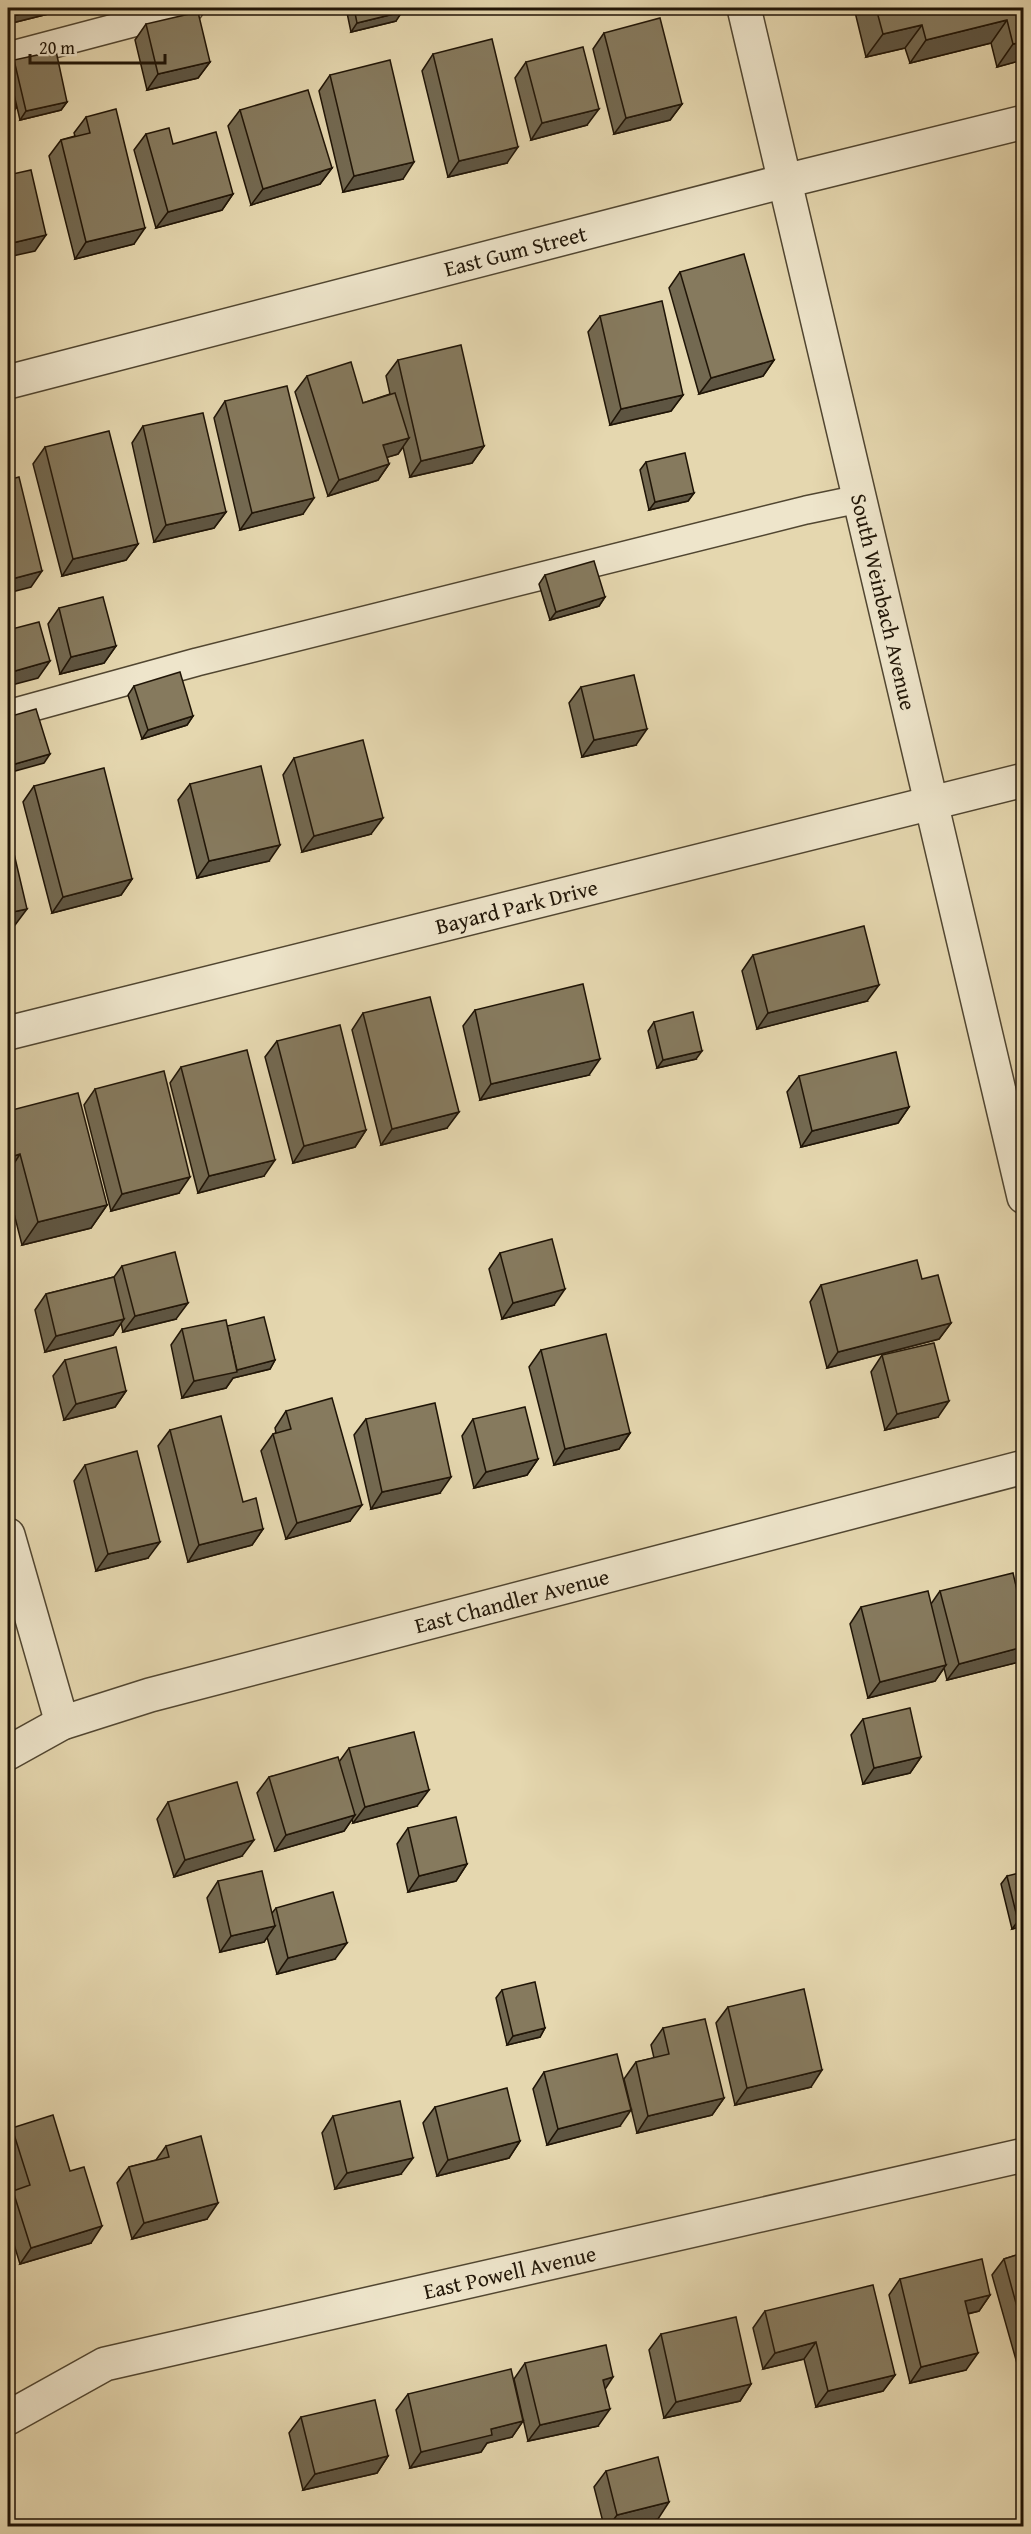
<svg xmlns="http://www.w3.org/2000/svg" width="1031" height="2534" font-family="'Gentium Book Plus',serif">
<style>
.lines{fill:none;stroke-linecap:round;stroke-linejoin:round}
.service-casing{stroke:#514631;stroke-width:30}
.minor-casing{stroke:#514631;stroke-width:36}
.tertiary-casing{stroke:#514631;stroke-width:36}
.service{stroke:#eee5cb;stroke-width:27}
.minor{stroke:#eee5cb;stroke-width:33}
.tertiary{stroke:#eee5cb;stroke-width:33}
.wall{fill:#736951;stroke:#201507;stroke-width:1.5}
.shaded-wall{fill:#5e5542;stroke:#201507;stroke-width:1.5}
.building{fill:#867a5e;stroke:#201507;stroke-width:1.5}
.labels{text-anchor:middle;stroke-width:4.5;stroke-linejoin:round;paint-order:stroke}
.street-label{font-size:22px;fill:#201507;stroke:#eee5cb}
</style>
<rect width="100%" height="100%" fill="#e5d7af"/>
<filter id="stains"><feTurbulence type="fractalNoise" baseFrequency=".00333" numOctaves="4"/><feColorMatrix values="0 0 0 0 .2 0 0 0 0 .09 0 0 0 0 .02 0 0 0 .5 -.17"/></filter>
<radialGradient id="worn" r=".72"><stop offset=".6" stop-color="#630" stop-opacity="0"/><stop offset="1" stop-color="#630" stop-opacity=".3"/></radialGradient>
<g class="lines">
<defs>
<g id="service">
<polyline points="8,56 190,8"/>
<polyline points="8,714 197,662 806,510 859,499"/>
</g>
<g id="minor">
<path id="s1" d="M8,382l777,-201 239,-59"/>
<path id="s2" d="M8,1033l1016,-253"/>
<polyline points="8,1535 62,1723"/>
<path id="s3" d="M8,1753l54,-30 88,-28 874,-228"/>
<path id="s4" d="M8,2418l97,-54 919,-209"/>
</g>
<g id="tertiary">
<path id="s5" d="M744,8l280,1189"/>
</g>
</defs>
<use href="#service" class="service-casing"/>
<use href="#minor" class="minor-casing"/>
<use href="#tertiary" class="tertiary-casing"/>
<use href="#service" class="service"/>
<use href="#minor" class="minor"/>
<use href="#tertiary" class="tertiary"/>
</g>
<g class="wall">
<polygon points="8,8 56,8 52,13 8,24"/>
<polygon points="346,8 400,8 396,21 351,32"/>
<polygon points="854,8 1023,8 1023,60 997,67 991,43 910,63 905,48 866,57"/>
<polygon points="146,24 210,62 198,78 147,90 135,40"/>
<polygon points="604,33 682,104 670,120 614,134 593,49"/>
<polygon points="433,54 507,163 448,177 422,71"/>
<polygon points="14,60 67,102 61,110 20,120 8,69"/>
<polygon points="526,62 587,125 531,140 515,78"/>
<polygon points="330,75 403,179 343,192 319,91"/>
<polygon points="240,110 332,168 320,184 251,205 228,126"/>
<polygon points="86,117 134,244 75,259 49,156 61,140 75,136 74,133"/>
<polygon points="146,134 173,144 233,194 222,210 156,228 134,150"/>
<polygon points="680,272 774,360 763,376 699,394 669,288"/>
<polygon points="600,316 683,395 671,411 610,425 588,332"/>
<polygon points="398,360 484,446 472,463 410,477 403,447 398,454 387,457 389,464 378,480 328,496 295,392 307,376 363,403 390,394 386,376"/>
<polygon points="225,401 303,514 240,530 214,418"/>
<polygon points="143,426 226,512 214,528 154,542 132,443"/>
<polygon points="45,447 138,544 126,560 62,576 33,464"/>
<polygon points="646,462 694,493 688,501 649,510 640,470"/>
<polygon points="545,575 605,597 599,606 550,620 539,584"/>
<polygon points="59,608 116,646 104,663 60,674 48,624"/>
<polygon points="134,686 193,716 187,725 142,739 128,695"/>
<polygon points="581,687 636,745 582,757 569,703"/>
<polygon points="294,758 371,834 302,852 283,775"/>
<polygon points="190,784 269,861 197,878 178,800"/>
<polygon points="34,786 132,879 121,895 52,913 23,802"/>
<polygon points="753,955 867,1001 757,1029 742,971"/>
<polygon points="475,1010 589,1075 480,1100 463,1026"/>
<polygon points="363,1013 447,1128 381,1145 352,1030"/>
<polygon points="654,1022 696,1059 657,1068 648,1031"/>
<polygon points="277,1041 366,1130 355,1147 293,1163 265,1057"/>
<polygon points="181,1067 264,1176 198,1193 170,1083"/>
<polygon points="799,1076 909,1107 898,1123 801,1147 787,1092"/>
<polygon points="95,1089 179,1193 111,1211 84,1105"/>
<polygon points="8,1111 107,1205 91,1228 22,1245 8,1190"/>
<polygon points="500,1253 554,1305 502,1319 489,1269"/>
<polygon points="122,1266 176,1319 123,1332 121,1323 113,1335 45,1352 35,1310 46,1294 114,1277"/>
<polygon points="922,1279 951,1323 939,1339 827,1368 810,1302 821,1285"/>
<polygon points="227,1326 275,1360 270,1369 233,1378 226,1388 182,1398 171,1345 182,1329"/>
<polygon points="541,1350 630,1433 619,1449 554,1465 529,1367"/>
<polygon points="882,1355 938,1417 885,1430 871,1372"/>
<polygon points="65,1360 126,1391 115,1407 64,1420 53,1376"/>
<polygon points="286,1411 350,1521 286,1539 261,1451 273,1434 276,1433 275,1428"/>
<polygon points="366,1419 440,1493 371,1509 354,1435"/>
<polygon points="473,1419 538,1459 527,1475 474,1488 462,1436"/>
<polygon points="170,1430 243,1502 263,1529 252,1545 188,1562 158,1446"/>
<polygon points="85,1465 148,1558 96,1571 74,1481"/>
<polygon points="940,1591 1019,1662 947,1680 944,1668 935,1681 868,1698 850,1624 861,1607 931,1604"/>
<polygon points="863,1719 921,1757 910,1773 863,1784 851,1735"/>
<polygon points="349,1748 417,1806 353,1823 352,1819 344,1831 275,1851 257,1793 269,1777 339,1762"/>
<polygon points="168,1802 242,1856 174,1877 157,1819"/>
<polygon points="408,1828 467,1864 456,1881 408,1892 397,1844"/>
<polygon points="1007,1876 1023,1926 1012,1929 1001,1884"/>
<polygon points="218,1881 272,1913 276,1908 335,1959 277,1974 267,1937 264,1942 220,1952 207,1898"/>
<polygon points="502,1990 545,2028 540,2037 507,2045 496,1998"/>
<polygon points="728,2007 811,2087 735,2105 716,2023"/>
<polygon points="663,2028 724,2098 712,2115 637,2133 624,2079 636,2062 654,2058 651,2045"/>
<polygon points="544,2072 620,2126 547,2145 533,2089"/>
<polygon points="435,2107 520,2141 509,2158 437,2176 423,2123"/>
<polygon points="333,2116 401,2174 335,2189 322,2133"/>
<polygon points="12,2128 91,2243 20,2264 8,2225 8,2199 15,2190 8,2168 8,2134"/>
<polygon points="166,2146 207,2219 132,2239 117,2183 129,2167 156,2160"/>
<polygon points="1023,2253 1023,2366 1018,2367 992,2275 1004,2259"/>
<polygon points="900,2279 990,2295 979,2311 968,2314 966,2370 910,2383 889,2295"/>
<polygon points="765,2311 895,2375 883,2391 816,2407 804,2359 763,2369 753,2328"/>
<polygon points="661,2334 751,2384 740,2401 664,2418 649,2350"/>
<polygon points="525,2363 598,2426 528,2441 514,2379"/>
<polygon points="408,2394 523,2421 512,2437 487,2443 481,2452 410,2468 396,2410"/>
<polygon points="301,2417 388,2456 377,2473 303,2490 289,2433"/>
<polygon points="1023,2423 1023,2444 1020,2428"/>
<polygon points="606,2471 658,2519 625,2526 604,2526 594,2487"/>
</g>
<g class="shaded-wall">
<polygon points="46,8 56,8 52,13 8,24 8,22 12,16"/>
<polygon points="402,12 396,21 351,32 357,23"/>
<polygon points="1007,20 991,43 910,63 926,40"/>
<polygon points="922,25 905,48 866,57 883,34"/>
<polygon points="1023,42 1023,60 997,67 1013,44"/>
<polygon points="210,62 198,78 147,90 158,74"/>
<polygon points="67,102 61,110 20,120 26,111"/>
<polygon points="682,104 670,120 614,134 626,118"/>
<polygon points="16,108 10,117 8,118 8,110"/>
<polygon points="599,109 587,125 531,140 542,123"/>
<polygon points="518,147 507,163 448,177 459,161"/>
<polygon points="414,162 403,179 343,192 354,176"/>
<polygon points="332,168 320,184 251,205 263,189"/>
<polygon points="233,194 222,210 156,228 168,212"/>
<polygon points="145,228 134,244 75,259 86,242"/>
<polygon points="46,235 35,251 8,257 8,244"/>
<polygon points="774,360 763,376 699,394 711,378"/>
<polygon points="683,395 671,411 610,425 621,409"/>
<polygon points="409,438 398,454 372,462 383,445"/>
<polygon points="484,446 472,463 410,477 421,461"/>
<polygon points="389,464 378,480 328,496 339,480"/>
<polygon points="694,493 688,501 649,510 655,502"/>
<polygon points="314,498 303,514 240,530 252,513"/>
<polygon points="226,512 214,528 154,542 166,525"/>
<polygon points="138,544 126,560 62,576 73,559"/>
<polygon points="42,571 31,587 8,593 8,580"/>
<polygon points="605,597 599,606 550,620 556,612"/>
<polygon points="116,646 104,663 60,674 71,657"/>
<polygon points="50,661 38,678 8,686 8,673"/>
<polygon points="193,716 187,725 142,739 148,730"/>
<polygon points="647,729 636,745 582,757 594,740"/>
<polygon points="50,754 44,763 8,773 8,766"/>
<polygon points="383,818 371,834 302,852 314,836"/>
<polygon points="280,845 269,861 197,878 209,861"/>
<polygon points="132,879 121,895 52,913 63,897"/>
<polygon points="27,909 15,925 8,927 8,913"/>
<polygon points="879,985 867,1001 757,1029 768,1013"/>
<polygon points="702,1051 696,1059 657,1068 663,1060"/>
<polygon points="600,1059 589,1075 480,1100 491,1084"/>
<polygon points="909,1107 898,1123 801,1147 812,1131"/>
<polygon points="459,1112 447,1128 381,1145 392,1129"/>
<polygon points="366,1130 355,1147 293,1163 304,1146"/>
<polygon points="20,1154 8,1173 8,1158"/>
<polygon points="275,1160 264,1176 198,1193 209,1176"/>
<polygon points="190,1177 179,1193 111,1211 122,1194"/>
<polygon points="107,1205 91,1228 22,1245 38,1222"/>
<polygon points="565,1289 554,1305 502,1319 513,1303"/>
<polygon points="188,1303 176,1319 123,1332 135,1316"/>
<polygon points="124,1319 113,1335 45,1352 56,1336"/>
<polygon points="951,1323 939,1339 827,1368 838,1352"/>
<polygon points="275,1360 270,1369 233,1378 226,1388 182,1398 194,1381"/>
<polygon points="126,1391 115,1407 64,1420 76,1404"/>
<polygon points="949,1401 938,1417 885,1430 897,1414"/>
<polygon points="630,1433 619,1449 554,1465 565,1449"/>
<polygon points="538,1459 527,1475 474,1488 486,1472"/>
<polygon points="451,1477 440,1493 371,1509 382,1492"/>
<polygon points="362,1505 350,1521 286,1539 297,1523"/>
<polygon points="263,1529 252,1545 188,1562 199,1545"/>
<polygon points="160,1542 148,1558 96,1571 108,1554"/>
<polygon points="1023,1647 1023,1656 1019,1662 947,1680 959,1664"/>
<polygon points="946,1665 935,1681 868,1698 880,1682"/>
<polygon points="921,1757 910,1773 863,1784 874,1768"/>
<polygon points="429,1790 417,1806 353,1823 365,1807"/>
<polygon points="355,1815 344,1831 275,1851 286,1835"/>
<polygon points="254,1840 242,1856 174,1877 185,1860"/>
<polygon points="467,1864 456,1881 408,1892 419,1876"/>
<polygon points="1023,1919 1023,1926 1012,1929 1018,1921"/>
<polygon points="275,1926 264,1942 220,1952 231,1936"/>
<polygon points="347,1943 335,1959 277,1974 288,1958"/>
<polygon points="545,2028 540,2037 507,2045 513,2036"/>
<polygon points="822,2070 811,2087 735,2105 747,2088"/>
<polygon points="724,2098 712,2115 637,2133 648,2116"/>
<polygon points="631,2110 620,2126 547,2145 558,2129"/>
<polygon points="520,2141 509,2158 437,2176 448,2160"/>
<polygon points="413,2158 401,2174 335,2189 347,2173"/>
<polygon points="218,2203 207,2219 132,2239 144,2223"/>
<polygon points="102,2226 91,2243 20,2264 31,2248"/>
<polygon points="990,2295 979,2311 953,2317 965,2301"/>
<polygon points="816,2342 804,2359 763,2369 775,2353"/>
<polygon points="978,2353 966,2370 910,2383 921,2367"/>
<polygon points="1023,2360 1023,2366 1018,2367"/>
<polygon points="895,2375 883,2391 816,2407 828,2391"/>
<polygon points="613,2377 602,2394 603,2380"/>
<polygon points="751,2384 740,2401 664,2418 676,2402"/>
<polygon points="610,2409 598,2426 528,2441 540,2425"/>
<polygon points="523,2421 512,2437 487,2443 481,2452 410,2468 421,2452 491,2429"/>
<polygon points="388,2456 377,2473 303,2490 315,2474"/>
<polygon points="669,2502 658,2519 625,2526 609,2526 617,2515"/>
</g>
<g class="building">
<polygon points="10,8 46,8 12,16"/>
<polygon points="354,8 400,8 402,12 357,23"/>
<polygon points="876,8 1023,8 1023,42 1013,44 1007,20 926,40 922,25 883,34"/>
<polygon points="198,12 210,62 158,74 146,24"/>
<polygon points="660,18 682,104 626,118 604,33"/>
<polygon points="492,39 518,147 459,161 433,54"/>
<polygon points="583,47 599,109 542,123 526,62"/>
<polygon points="56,51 67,102 26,111 14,60"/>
<polygon points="390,60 414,162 354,176 330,75"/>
<polygon points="8,72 16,108 8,110"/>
<polygon points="308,90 332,168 263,189 240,110"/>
<polygon points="116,109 145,228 86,242 61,140 90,133 86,117"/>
<polygon points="169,128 173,144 216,132 233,194 168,212 146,134"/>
<polygon points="31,170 46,235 8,244 8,175"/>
<polygon points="744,254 774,360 711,378 680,272"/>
<polygon points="662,301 683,395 621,409 600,316"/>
<polygon points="461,345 484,446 421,461 398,360"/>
<polygon points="351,362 363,403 395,393 409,438 383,445 389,464 339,480 307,376"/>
<polygon points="287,386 314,498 252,513 225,401"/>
<polygon points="203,413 226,512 166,525 143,426"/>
<polygon points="109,431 138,544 73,559 45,447"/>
<polygon points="685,453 694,493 655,502 646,462"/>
<polygon points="19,477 42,571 8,580 8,480"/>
<polygon points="594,561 605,597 556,612 545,575"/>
<polygon points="103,597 116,646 71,657 59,608"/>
<polygon points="39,622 50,661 8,673 8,630"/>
<polygon points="180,672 193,716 148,730 134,686"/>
<polygon points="634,675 647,729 594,740 581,687"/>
<polygon points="36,709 50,754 8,766 8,717"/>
<polygon points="363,740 383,818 314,836 294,758"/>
<polygon points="261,766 280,845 209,861 190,784"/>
<polygon points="104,768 132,879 63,897 34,786"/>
<polygon points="8,828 27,909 8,913"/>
<polygon points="864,926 879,985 768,1013 753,955"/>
<polygon points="583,984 600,1059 491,1084 475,1010"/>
<polygon points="430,997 459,1112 392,1129 363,1013"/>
<polygon points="693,1012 702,1051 663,1060 654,1022"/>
<polygon points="340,1025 366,1130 304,1146 277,1041"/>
<polygon points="247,1050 275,1160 209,1176 181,1067"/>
<polygon points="896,1052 909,1107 812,1131 799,1076"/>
<polygon points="164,1071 190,1177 122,1194 95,1089"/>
<polygon points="78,1093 107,1205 38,1222 20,1154 8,1158 8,1111"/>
<polygon points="552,1239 565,1289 513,1303 500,1253"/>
<polygon points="175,1252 188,1303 135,1316 122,1266"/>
<polygon points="917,1260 922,1279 938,1275 951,1323 838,1352 821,1285"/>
<polygon points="114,1277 124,1319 56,1336 46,1294"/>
<polygon points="264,1317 275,1360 237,1370 227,1326"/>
<polygon points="226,1320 237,1372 194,1381 182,1329"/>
<polygon points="606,1334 630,1433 565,1449 541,1350"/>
<polygon points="934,1343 949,1401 897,1414 882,1355"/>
<polygon points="116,1347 126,1391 76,1404 65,1360"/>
<polygon points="332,1398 362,1505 297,1523 273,1434 291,1429 286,1411"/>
<polygon points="435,1403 451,1477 382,1492 366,1419"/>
<polygon points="525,1407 538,1459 486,1472 473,1419"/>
<polygon points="221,1416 243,1502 256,1498 263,1529 199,1545 170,1430"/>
<polygon points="137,1451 160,1542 108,1554 85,1465"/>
<polygon points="1013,1573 1023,1616 1023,1647 959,1664 940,1591"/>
<polygon points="928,1591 946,1665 880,1682 861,1607"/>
<polygon points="910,1708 921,1757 874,1768 863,1719"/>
<polygon points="414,1732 429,1790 365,1807 349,1748"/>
<polygon points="338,1757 355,1815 286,1835 269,1777"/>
<polygon points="237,1782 254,1840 185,1860 168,1802"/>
<polygon points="456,1817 467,1864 419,1876 408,1828"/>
<polygon points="262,1871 275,1926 231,1936 218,1881"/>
<polygon points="1023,1872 1023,1919 1018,1921 1007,1876"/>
<polygon points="8,1886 11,1899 8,1899"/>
<polygon points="333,1892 347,1943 288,1958 276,1908"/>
<polygon points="535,1982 545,2028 513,2036 502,1990"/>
<polygon points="804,1989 822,2070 747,2088 728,2007"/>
<polygon points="705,2019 724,2098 648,2116 636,2062 669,2054 663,2028"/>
<polygon points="617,2054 631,2110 558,2129 544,2072"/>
<polygon points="507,2088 520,2141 448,2160 435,2107"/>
<polygon points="400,2101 413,2158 347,2173 333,2116"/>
<polygon points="53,2115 70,2171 84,2167 102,2226 31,2248 13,2191 30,2185 12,2128"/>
<polygon points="201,2136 218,2203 144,2223 129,2167 169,2157 166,2146"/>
<polygon points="1023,2253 1023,2329 1004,2259"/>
<polygon points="982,2259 990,2295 965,2301 978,2353 921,2367 900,2279"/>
<polygon points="873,2285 895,2375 828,2391 816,2342 775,2353 765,2311"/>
<polygon points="736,2317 751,2384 676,2402 661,2334"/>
<polygon points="606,2345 613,2377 603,2380 610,2409 540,2425 525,2363"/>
<polygon points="511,2369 523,2421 491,2429 492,2435 421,2452 408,2394"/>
<polygon points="375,2400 388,2456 315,2474 301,2417"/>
<polygon points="658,2457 669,2502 617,2515 606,2471"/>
</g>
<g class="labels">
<g class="street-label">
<text dy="8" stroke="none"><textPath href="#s1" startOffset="524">East Gum Street</textPath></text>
<text dy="8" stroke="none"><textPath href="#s5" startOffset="610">South Weinbach Avenue</textPath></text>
<text dy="8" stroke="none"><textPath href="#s2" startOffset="524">Bayard Park Drive</textPath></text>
<text dy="8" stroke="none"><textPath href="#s3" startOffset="528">East Chandler Avenue</textPath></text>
<text dy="8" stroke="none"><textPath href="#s4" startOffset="526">East Powell Avenue</textPath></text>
</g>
</g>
<rect width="1031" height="2534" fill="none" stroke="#e5d7af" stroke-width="30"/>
<rect x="9" y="9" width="1013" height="2516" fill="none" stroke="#201507" stroke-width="3"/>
<rect x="15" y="15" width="1001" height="2504" fill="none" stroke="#201507" stroke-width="1.5"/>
<path d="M30 54v9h135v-9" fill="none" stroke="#201507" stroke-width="3"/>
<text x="39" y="54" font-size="18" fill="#201507" stroke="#eee5cb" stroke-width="4.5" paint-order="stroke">20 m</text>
<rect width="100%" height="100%" filter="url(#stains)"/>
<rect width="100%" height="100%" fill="url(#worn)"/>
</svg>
